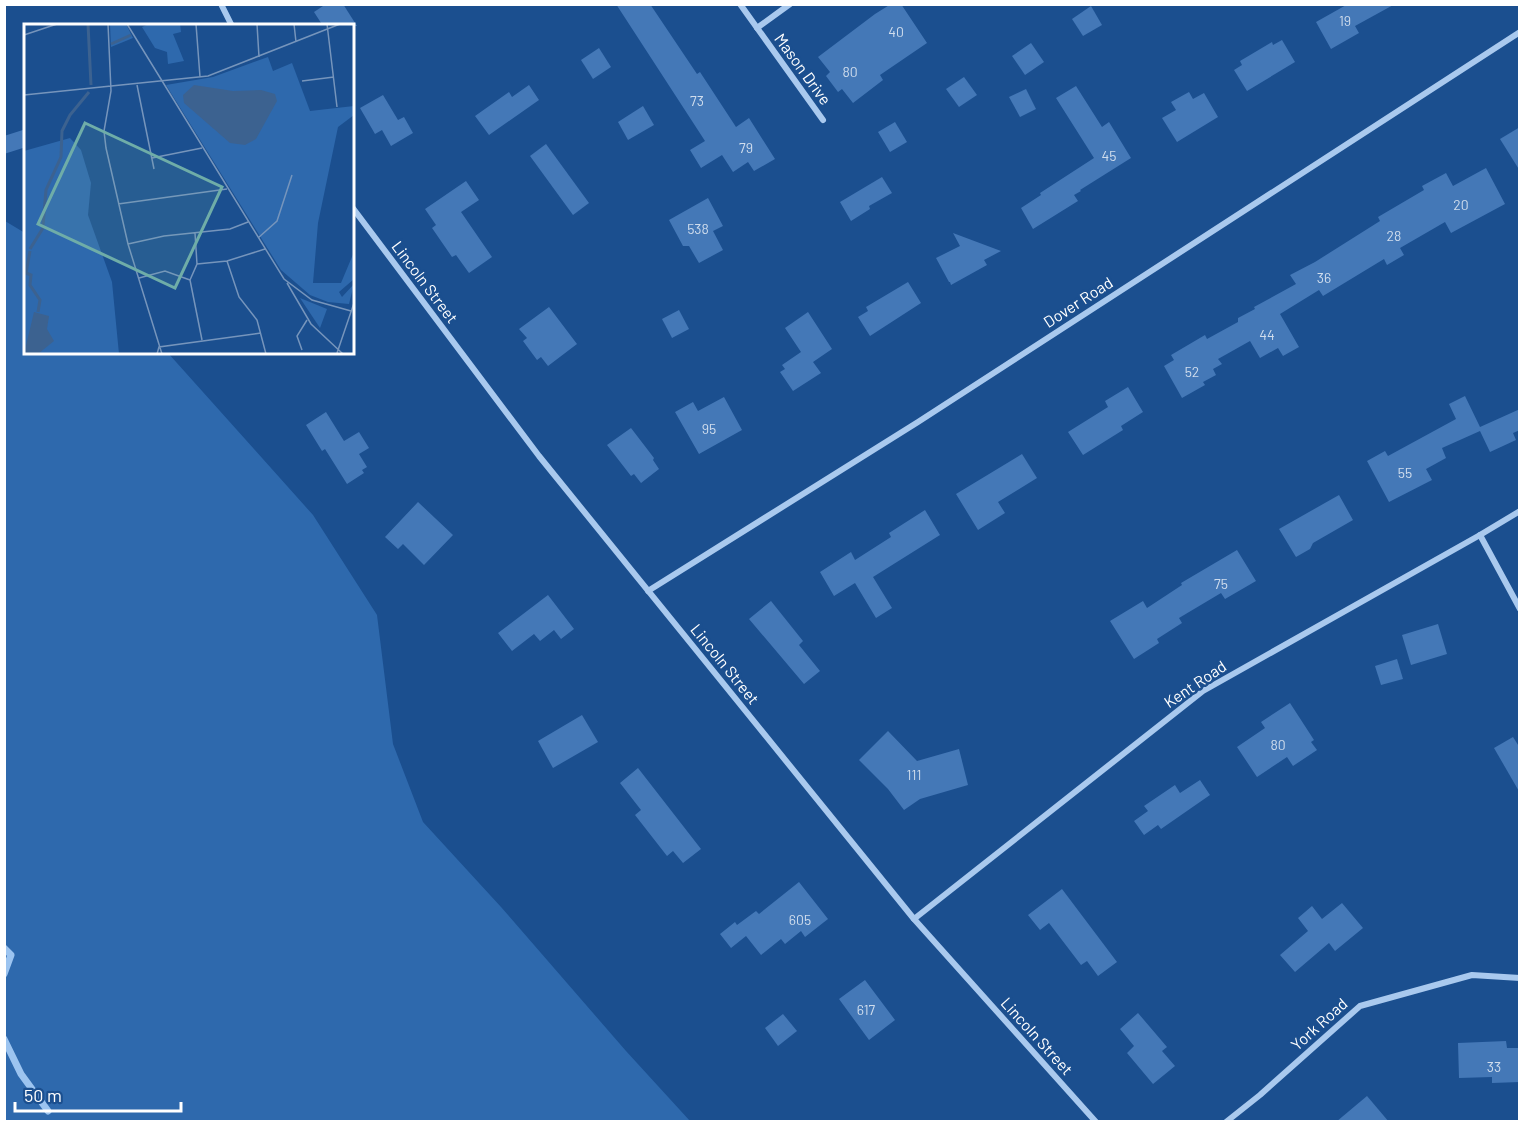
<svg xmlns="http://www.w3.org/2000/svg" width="1524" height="1126" font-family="Barlow,sans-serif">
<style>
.green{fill:#2e69ad}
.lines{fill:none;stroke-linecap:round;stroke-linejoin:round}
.stream{stroke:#9cc4f0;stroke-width:7}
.building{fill:#4478b7}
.street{stroke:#a9c9ee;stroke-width:6}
.labels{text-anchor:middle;stroke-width:5;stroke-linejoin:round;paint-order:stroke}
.number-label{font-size:14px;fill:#d0dded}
.street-label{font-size:16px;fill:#fff;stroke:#1b4f8f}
.inset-river{fill:none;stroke:#3c6290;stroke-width:3}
.inset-road{fill:none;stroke:#7695bc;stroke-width:1.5}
.view{fill:#6fada8;fill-opacity:0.15;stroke:#6fada8;stroke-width:3}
.inset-edge{fill:none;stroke:#fff;stroke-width:3}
</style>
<rect width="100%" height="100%" fill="#1b4f8f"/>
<polygon class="green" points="5,221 25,233 26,352 168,353 313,515 377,615 393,744 423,822 501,907 626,1051 690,1121 5,1121"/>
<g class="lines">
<g class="stream">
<polyline points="4,948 11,955 4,974"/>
<polyline points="4,1039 21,1074 48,1111"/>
</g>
</g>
<g class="building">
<polygon points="326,4 343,4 357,26 323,26 314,12"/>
<polygon points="616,4 650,4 697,74 700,72 736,127 749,118 775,159 754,171 748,162 733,172 722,155 701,168 690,150 705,141"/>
<polygon points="891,4 901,4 927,43 880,75 883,80 853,103 842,89 838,92 826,76 830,72 818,57 875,14"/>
<polygon points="1348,4 1395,4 1355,26 1359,33 1331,49 1316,22"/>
<polygon points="1091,6 1102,25 1083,36 1072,19"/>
<polygon points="1282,40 1295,62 1247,91 1234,70 1242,65 1240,61 1272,42 1273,45"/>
<polygon points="1031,43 1044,62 1025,75 1012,56"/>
<polygon points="599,48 611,67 593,79 581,60"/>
<polygon points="964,77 977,95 959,107 946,89"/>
<polygon points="529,85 539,100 489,135 475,116 509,92 512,97"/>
<polygon points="1076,86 1102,127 1109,122 1131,158 1080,190 1081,191 1074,195 1078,201 1033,229 1021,208 1041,195 1040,193 1094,158 1056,98"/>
<polygon points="1026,89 1036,109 1020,117 1009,97"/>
<polygon points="1189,92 1193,99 1204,93 1218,117 1177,142 1162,118 1176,110 1171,102"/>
<polygon points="383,95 398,120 404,117 413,133 391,146 382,130 375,134 360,108"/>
<polygon points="643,106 654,125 628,140 618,122"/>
<polygon points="895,122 907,142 890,152 878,132"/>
<polygon points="1520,127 1520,171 1500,139"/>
<polygon points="26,129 26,147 4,154 4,136"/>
<polygon points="546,144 589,203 573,215 530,156"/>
<polygon points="1486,168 1505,204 1451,233 1445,222 1400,248 1404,255 1387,265 1384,259 1323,296 1319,290 1280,314 1299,347 1283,356 1278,348 1260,358 1250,341 1218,359 1222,364 1213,369 1216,375 1203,382 1205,385 1182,398 1164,366 1174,360 1171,355 1205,335 1207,339 1238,322 1238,318 1255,309 1254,307 1296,284 1290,275 1315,262 1380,221 1378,217 1424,190 1422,186 1446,173 1453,186"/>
<polygon points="882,177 892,193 869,206 870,209 851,221 840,202"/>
<polygon points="466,181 479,200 461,212 492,257 469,273 456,255 452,257 432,228 436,225 425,209"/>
<polygon points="708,198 723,226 713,231 723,250 699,263 689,246 683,246 669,220"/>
<polygon points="953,233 1001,251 984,260 987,265 951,285 950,282 949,282 936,258 960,246"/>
<polygon points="908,282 921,303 870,336 858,317 868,311 866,307"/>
<polygon points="549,307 577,344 548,366 541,357 537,360 523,341 527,338 519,329"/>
<polygon points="679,310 689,329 672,338 662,319"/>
<polygon points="808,312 832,349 813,362 821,373 793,391 780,372 785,369 782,365 801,352 785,328"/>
<polygon points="1128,387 1143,412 1121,426 1123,430 1083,455 1068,432 1108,407 1105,401"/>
<polygon points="1465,396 1480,427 1520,409 1520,430 1513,433 1516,440 1490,452 1480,431 1442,448 1446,458 1426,469 1432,480 1389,502 1367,461 1385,451 1388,456 1456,419 1449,404"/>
<polygon points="724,397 742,430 699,454 675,412 693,402 698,411"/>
<polygon points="326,412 344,441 359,432 369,448 359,454 367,467 362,470 364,473 347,484 325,449 322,451 306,425"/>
<polygon points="631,428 654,458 653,460 659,469 641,483 634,474 631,476 607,445"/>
<polygon points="1022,454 1037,478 998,502 1005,513 978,530 956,494"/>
<polygon points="1339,495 1353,520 1313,543 1310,549 1296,557 1279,529"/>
<polygon points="418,502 453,535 424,565 403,544 398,549 385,537"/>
<polygon points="925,510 940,535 873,577 892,608 876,618 855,583 834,596 820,572 851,552 855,560 891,537 889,533"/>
<polygon points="1237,550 1256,581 1225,599 1221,593 1179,618 1182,623 1157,639 1159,643 1134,659 1110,621 1143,601 1147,608 1182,585 1181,583"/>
<polygon points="548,595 574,629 561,639 554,630 540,641 534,634 512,651 498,633"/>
<polygon points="771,601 803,641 799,645 820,671 804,684 749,619"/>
<polygon points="1438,624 1447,654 1411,665 1402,635"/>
<polygon points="1397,659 1403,679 1381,685 1375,666"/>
<polygon points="1290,703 1314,740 1311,742 1317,750 1293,766 1287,757 1257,777 1237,747 1265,728 1261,722"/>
<polygon points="582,715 598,742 553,768 538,741"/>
<polygon points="888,731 917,761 959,749 968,785 920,799 904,810 888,789 859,760"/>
<polygon points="1513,737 1520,748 1520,793 1494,748"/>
<polygon points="638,768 701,849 683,863 673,851 667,856 635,815 641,810 620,783"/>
<polygon points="1200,780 1210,795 1161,829 1158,825 1144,835 1134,821 1148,811 1144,806 1175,785 1180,793"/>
<polygon points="799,882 828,919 805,937 801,931 785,944 781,939 761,955 746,936 731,948 720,934 735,922 737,925 756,911 759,914"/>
<polygon points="1062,889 1117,962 1098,976 1087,961 1081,965 1049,923 1040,930 1028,915"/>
<polygon points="1342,903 1363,928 1335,951 1329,943 1295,972 1280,955 1308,931 1298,918 1312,906 1322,919"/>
<polygon points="865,980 895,1020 869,1040 839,999"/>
<polygon points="1138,1013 1167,1047 1162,1051 1175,1066 1153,1084 1127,1053 1134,1046 1120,1029"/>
<polygon points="783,1014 797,1031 778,1046 765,1028"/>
<polygon points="1506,1041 1507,1048 1520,1048 1520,1082 1492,1083 1492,1077 1459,1078 1458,1043"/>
<polygon points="1367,1096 1389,1122 1336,1122"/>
</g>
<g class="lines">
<g class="street">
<polyline points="221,4 232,26"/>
<polyline points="740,4 823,120"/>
<polyline points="757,28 790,4"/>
<polyline points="352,207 539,456 914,919 1096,1122"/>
<polyline points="1480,535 1520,609"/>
<polyline points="648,591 918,422 1520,32"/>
<polyline points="914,919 1203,691 1480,535 1520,511"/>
<polyline points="1226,1122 1260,1095 1360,1006 1472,975 1520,978"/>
</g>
</g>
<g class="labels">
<g class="number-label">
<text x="1345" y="26">19</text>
<text x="896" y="37">40</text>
<text x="850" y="77">80</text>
<text x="697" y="106">73</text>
<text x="746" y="153">79</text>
<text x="1109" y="161">45</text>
<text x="1461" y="210">20</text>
<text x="698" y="234">538</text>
<text x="1394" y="241">28</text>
<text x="1324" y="283">36</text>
<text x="1267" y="340">44</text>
<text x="1192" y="377">52</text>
<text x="709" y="434">95</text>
<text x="1405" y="478">55</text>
<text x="1221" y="589">75</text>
<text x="1278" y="750">80</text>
<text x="914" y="780">111</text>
<text x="800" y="925">605</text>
<text x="866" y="1015">617</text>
<text x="1494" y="1072">33</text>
</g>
<g class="street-label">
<text transform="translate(803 69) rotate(54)" y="6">Mason Drive</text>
<text transform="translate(425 282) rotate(53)" y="6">Lincoln Street</text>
<text transform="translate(1078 302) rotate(-33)" y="6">Dover Road</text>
<text transform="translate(725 664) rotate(51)" y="6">Lincoln Street</text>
<text transform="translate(1195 684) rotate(-34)" y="6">Kent Road</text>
<text transform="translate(1319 1024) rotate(-42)" y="6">York Road</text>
<text transform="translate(1037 1036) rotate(48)" y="6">Lincoln Street</text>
</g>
</g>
<g transform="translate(24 24)">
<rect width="330" height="330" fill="#1b4f8f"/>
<path d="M86,0h16l7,14 -22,9zM125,0h31l1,8 -8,2 11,27 -16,3 -1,-12 -12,-4 -13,-21zM244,33l5,14 19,-8 18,48 44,-5v9l-16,12 -20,96 -5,60h28l13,-31v27l-15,13 3,5 12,-13 -5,20 -21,-2 -18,-7 -29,-25 -115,-185 47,-8zM46,114l11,12 10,33 -3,32 24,67 7,72h-95v-203zM276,274l27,11 -7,19 6,9z" fill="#2e69ad"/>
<path d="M170,61l39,6 28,-1 14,4 2,7 -21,38 -11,6 -15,-2 -46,-40 -1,-8zM10,288l15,4 -2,13 7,12 -16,13h-14z" fill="#3c6290"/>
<path class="inset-river" d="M64,0l3,61M87,20l20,-9M19,201l3,-35 15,-33 1,-26 8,-16 19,-23M6,225l13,-21M6,227l-4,22 5,2 -1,10 10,15 -2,12"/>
<path class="inset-road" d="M84,0l3,67 -7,40 2,17 22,96 34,110M103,0l157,255 28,21 39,11M172,0l4,53M233,0l2,33M270,0l2,18M303,0l10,83M0,11l33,-11M278,57l32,-4M113,61l17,84M0,71l184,-19 132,-52M128,134l50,-10M94,180l109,-15M171,209l2,31 -7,16 12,60M234,214l19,-17 15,-46M104,220l36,-8 66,-7 18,-7M203,237l12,36 18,23 9,34M173,240l30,-3 38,-12M115,254l26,-7 25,9M263,259l24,41 32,30M278,326l-5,-14 10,-16M313,329l17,-50M133,330l2,-7 102,-14"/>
<path class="view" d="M61,99l137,64 -47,101 -137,-64z"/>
<rect width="330" height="330" class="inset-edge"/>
</g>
<rect width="1524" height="1126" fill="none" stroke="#ffffff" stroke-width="12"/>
<path d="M15 1102v9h166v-9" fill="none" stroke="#ffffff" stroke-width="3"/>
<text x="24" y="1102" font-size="18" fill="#ffffff" stroke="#1b4f8f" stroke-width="4.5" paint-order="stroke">50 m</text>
</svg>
